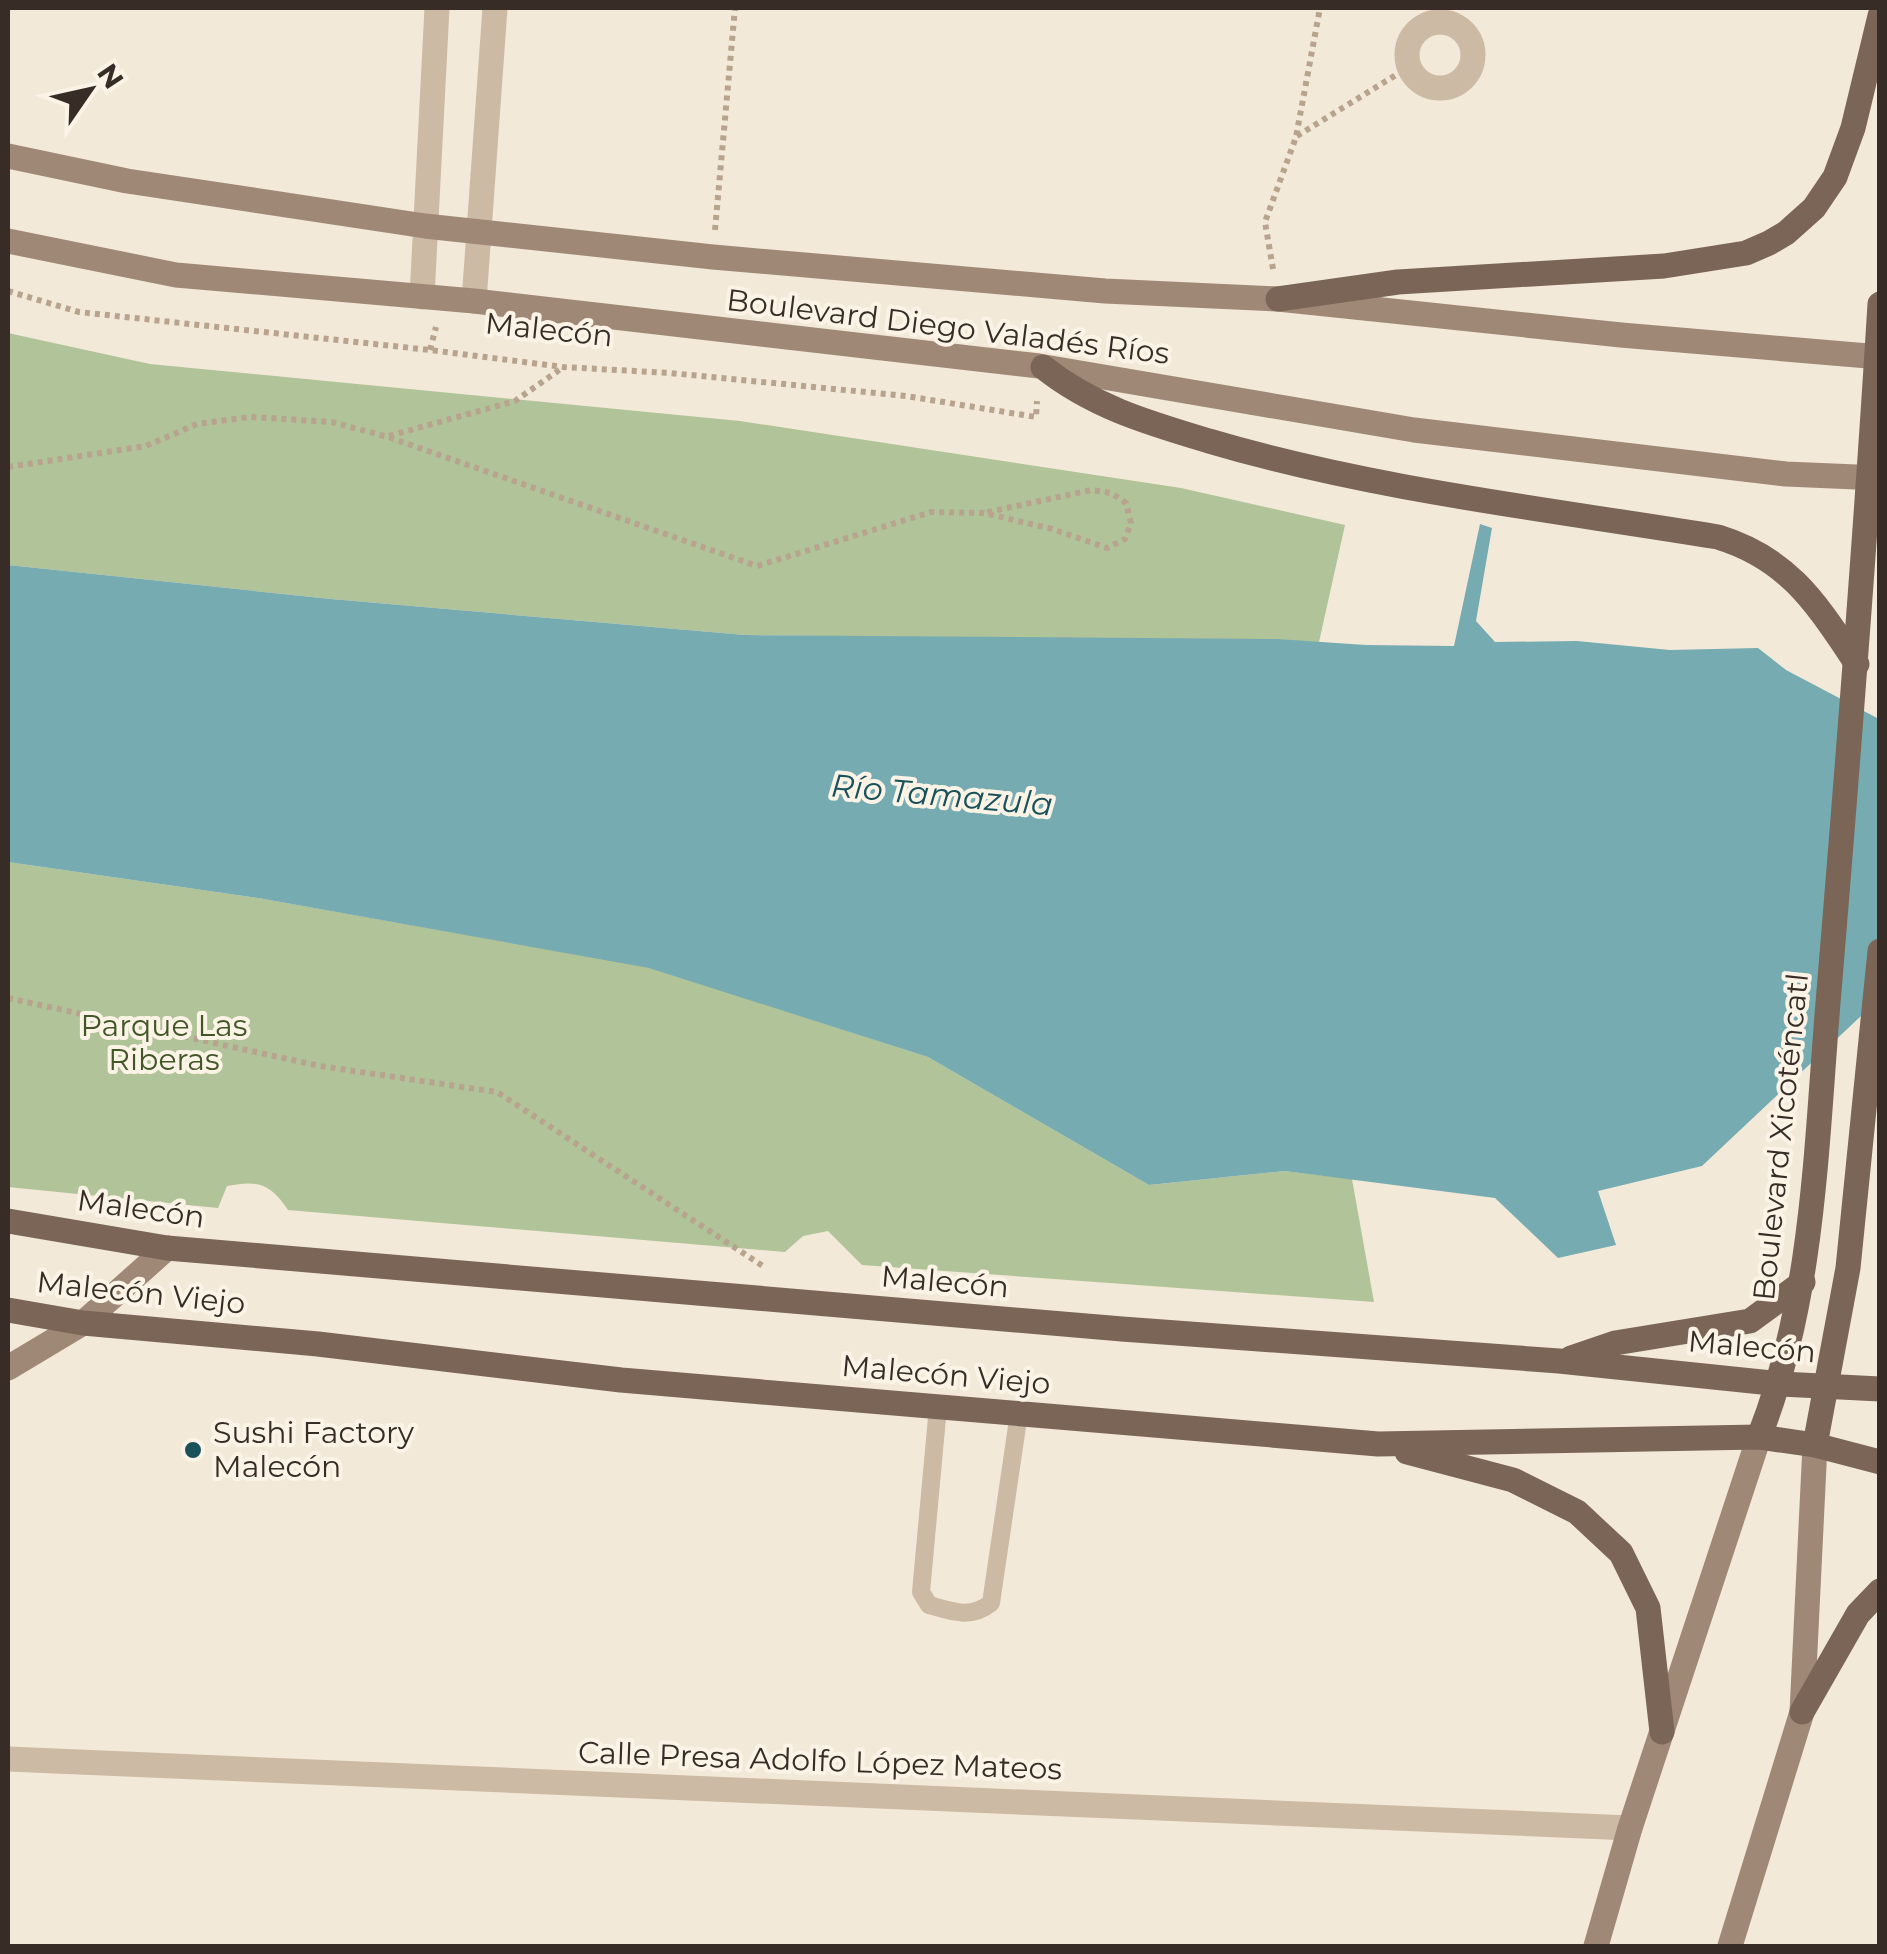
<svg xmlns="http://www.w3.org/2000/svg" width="1887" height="1954" font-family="Montserrat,sans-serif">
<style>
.green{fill:#b1c398}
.water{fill:#76abb2}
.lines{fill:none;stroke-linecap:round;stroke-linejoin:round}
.path{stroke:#b8a48e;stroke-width:6;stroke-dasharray:5 5;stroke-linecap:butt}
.lane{stroke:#ccbaa4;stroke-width:18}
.street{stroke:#ccbaa4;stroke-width:25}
.secondary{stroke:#a08876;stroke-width:25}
.primary{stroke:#7a6556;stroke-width:25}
.poi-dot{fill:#19525b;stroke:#fbf3e6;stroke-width:4}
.labels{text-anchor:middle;stroke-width:8;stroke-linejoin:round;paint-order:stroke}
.street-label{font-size:30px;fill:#372d26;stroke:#fbf3e6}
.park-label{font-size:30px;fill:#425728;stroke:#fbf3e6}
.poi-label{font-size:30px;fill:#372d26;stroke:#fbf3e6;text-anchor:start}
.water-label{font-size:32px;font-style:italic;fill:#19525b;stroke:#fbf3e6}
</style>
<rect width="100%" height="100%" fill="#f3e9d9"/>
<g class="green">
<polygon points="8,333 150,364 740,421 1181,488 1345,525 1319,642 745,635 331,599 8,565"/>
<path d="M8,862l250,36 391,69 279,90 221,128 136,-14 67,8 22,123 -512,-37 -34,-34 -25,5 -18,16 -497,-42c-18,-27 -30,-30 -61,-24l-9,22 -210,-21z"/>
</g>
<polygon class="water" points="1480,524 1492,528 1476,621 1495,642 1577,641 1670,650 1758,648 1786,670 1879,719 1879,999 1702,1166 1598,1191 1616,1245 1558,1258 1495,1198 1285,1171 1149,1185 928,1057 649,968 258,898 8,862 8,565 331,599 745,635 1277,639 1366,645 1454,646"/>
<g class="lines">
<g class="path">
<polyline points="1297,136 1409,67"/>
<polyline points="715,230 735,8"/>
<polyline points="1273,269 1265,222 1296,137 1320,8"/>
<polyline points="8,291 79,312 430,350 563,367 670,373 906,396 1036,417 1037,401"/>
<polyline points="430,350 436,327"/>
<polyline points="389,436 515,401 562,368"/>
<polyline points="8,467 146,446 197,424 250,417 332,422 388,437 757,566 931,512 984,513 1052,529 1107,548 1125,539 1131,523 1126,503 1111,493 1091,490 984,513"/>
<polyline points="8,998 320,1066 497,1092 763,1266"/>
</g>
<path class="lane" d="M938,1407l-17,185 8,13c24,7 42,14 62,-2l28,-190"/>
<g class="street">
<circle cx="1440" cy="55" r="33"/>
<polyline points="422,297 437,8"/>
<polyline points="474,301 495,8"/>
<polyline points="8,1759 1630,1828"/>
</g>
<g class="secondary">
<polyline points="8,156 127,181 425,226 713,257 1105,291 1278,299 1621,335 1880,357"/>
<polyline points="8,241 176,275 474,301 1039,366 1414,430 1786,474 1880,478"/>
<polyline points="8,1368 83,1323 167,1248"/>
<polyline points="1596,1946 1630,1828 1759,1437"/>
<polyline points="1730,1946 1802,1712 1815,1445"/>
</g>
<g class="primary">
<polyline points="1278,299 1398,282 1664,266 1746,253 1769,243 1786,233 1814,208 1835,177 1853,128 1880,16"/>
<path d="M1043,367c50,40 106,56 166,74 165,49 339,68 509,96 72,22 99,68 139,127"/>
<polyline points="8,1221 167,1248 1122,1329 1559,1361 1781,1384 1880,1389"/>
<polyline points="8,1310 83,1323 318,1344 621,1380 1378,1444 1759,1437 1815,1445 1880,1462"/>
<polyline points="1571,1358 1615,1343 1750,1321 1803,1282"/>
<path d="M1759,1437c56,-141 57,-296 70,-446 19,-229 37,-458 51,-687"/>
<polyline points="1815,1445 1848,1268 1880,951"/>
<polyline points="1407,1452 1513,1480 1577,1512 1621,1553 1648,1608 1662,1732"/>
<polyline points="1802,1712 1858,1614 1880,1591"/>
</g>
</g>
<circle class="poi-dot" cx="193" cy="1450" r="10"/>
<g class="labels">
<g class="street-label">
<text transform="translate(948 327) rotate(7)" y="10">Boulevard Diego Valadés Ríos</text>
<text transform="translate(549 330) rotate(6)" y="10">Malecón</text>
<text transform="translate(1781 1137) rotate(-84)" y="10">Boulevard Xicoténcatl</text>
<text transform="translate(141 1209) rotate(8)" y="10">Malecón</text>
<text transform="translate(945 1282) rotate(5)" y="10">Malecón</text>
<text transform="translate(141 1293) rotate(6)" y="10">Malecón Viejo</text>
<text transform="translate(1752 1347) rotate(5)" y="10">Malecón</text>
<text transform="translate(946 1375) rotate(5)" y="10">Malecón Viejo</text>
<text transform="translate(820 1761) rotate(2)" y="10">Calle Presa Adolfo López Mateos</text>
</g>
<g class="park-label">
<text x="164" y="1036">Parque Las<tspan x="164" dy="34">Riberas</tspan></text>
</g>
<g class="poi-label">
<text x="213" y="1443">Sushi Factory<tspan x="213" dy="34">Malecón</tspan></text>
</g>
<g class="water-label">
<text transform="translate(942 795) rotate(5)" y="11">Río Tamazula</text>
</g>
</g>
<rect width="1887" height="1954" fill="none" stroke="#372d26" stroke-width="20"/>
<g transform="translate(90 90) rotate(56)" stroke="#fbf3e6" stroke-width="8" paint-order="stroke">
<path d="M0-8L18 38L0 25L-18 38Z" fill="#372d26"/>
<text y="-15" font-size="28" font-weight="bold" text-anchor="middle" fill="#372d26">N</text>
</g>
</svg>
